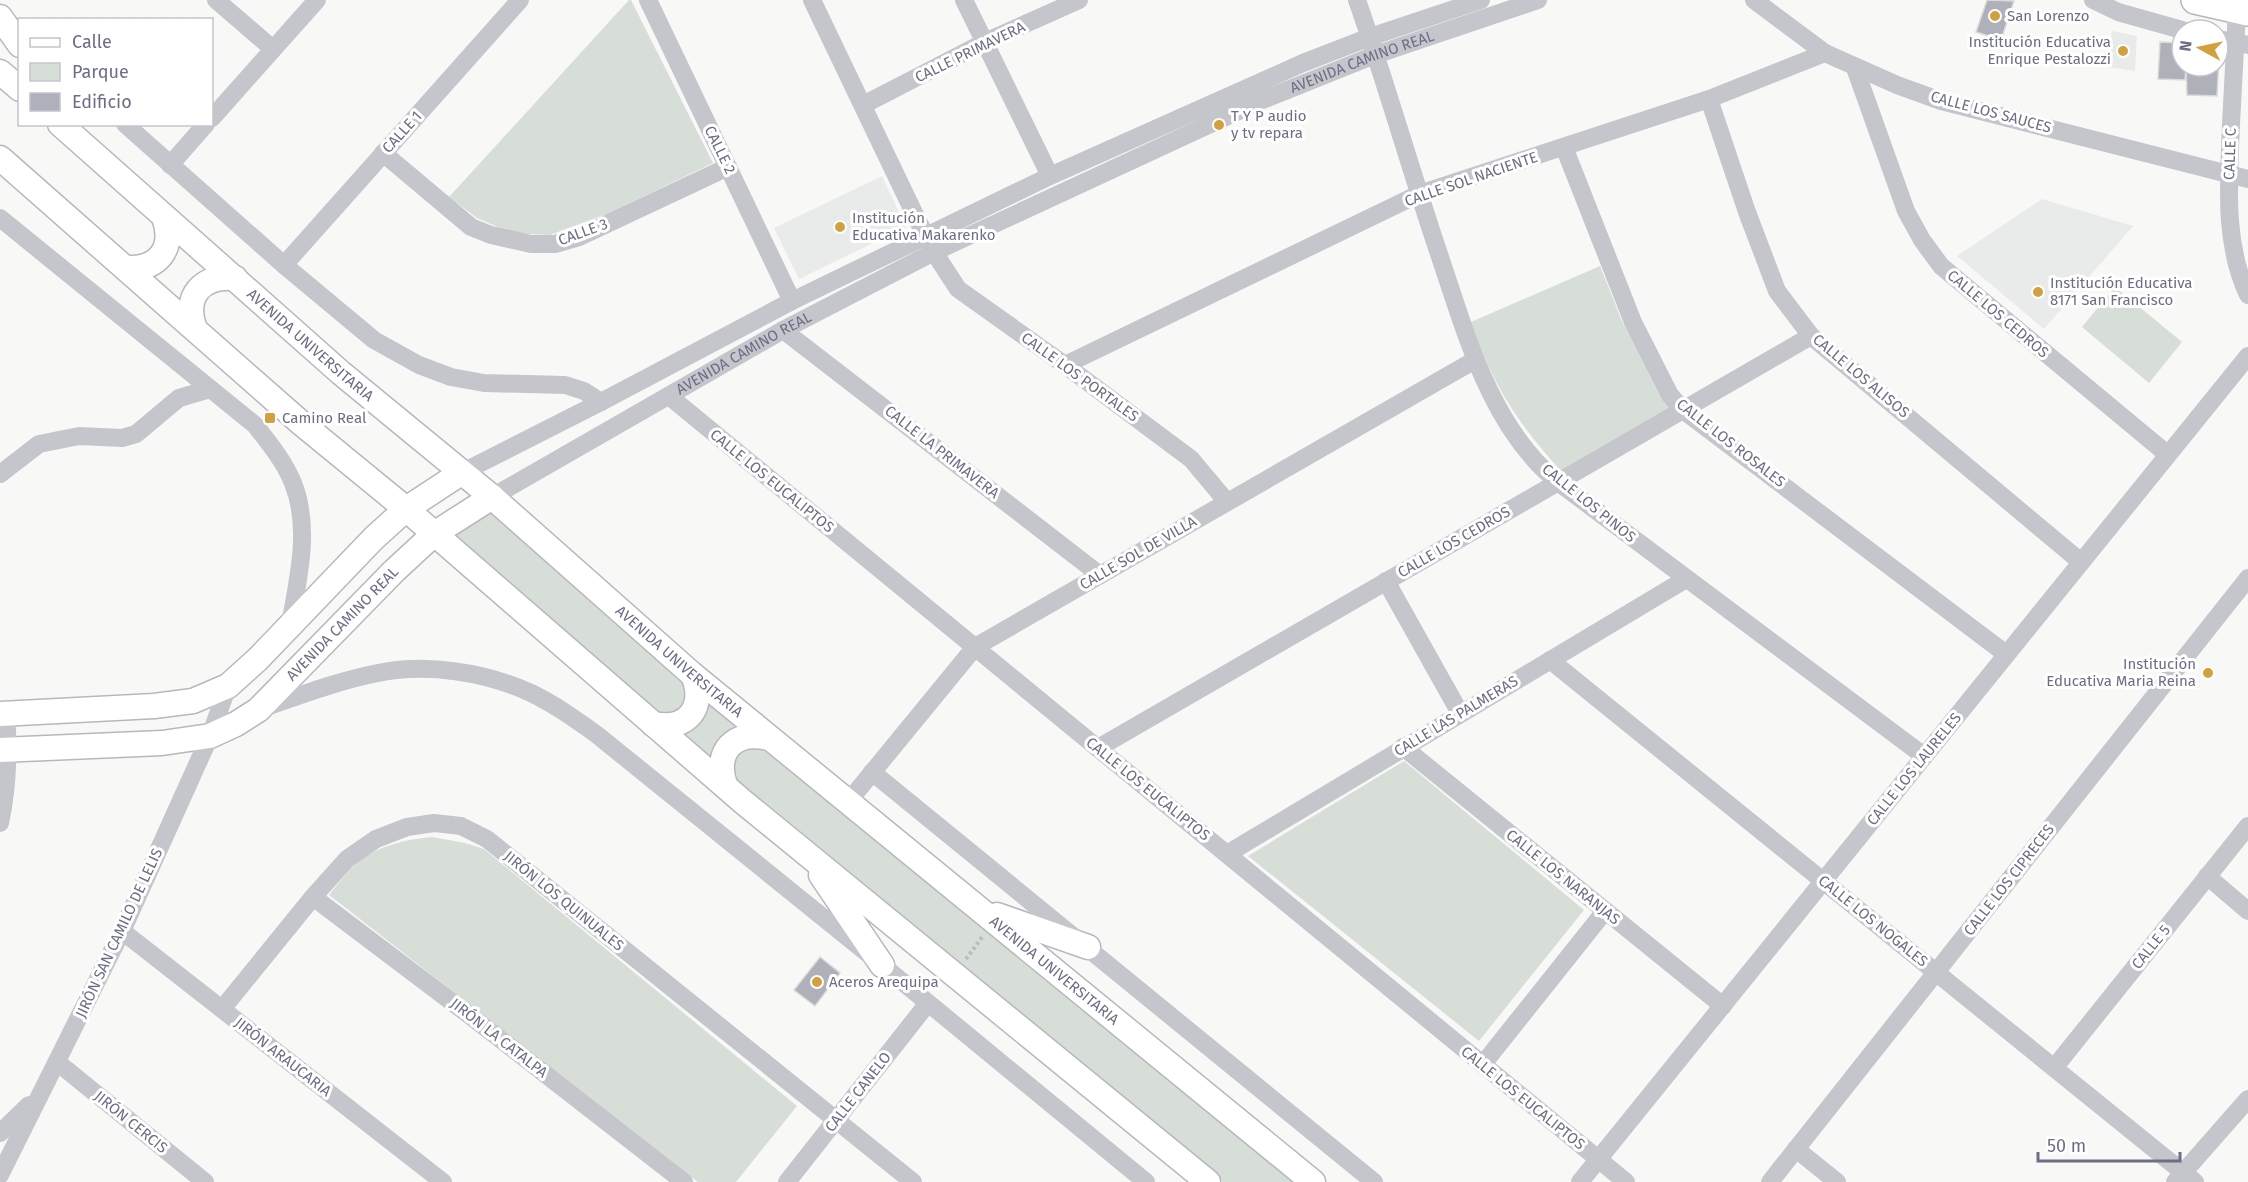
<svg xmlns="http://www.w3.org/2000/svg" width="2248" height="1182" font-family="'Fira Sans',sans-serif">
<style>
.built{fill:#e9eaea}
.green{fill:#d7ddd7}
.building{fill:#aeb0ba;stroke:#dadbd9;stroke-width:1.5}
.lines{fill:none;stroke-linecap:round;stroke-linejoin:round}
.major-casing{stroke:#b7b7be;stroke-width:27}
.highway-casing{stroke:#b6b7bc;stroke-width:30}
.path{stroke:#bbbcc0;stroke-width:4;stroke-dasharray:3 3;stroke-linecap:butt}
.minor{stroke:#c5c6cc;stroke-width:18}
.major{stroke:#fff;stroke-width:24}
.highway{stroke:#fff;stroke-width:27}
.poi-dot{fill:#d2a03e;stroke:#fff;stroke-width:2}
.labels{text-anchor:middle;stroke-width:6;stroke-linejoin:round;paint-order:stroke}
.poi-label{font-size:15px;fill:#6b6e85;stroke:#fff;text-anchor:start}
.street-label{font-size:15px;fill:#6b6e85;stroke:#fff}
</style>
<rect width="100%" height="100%" fill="#f8f9f7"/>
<g class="built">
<polygon points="2112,31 2137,36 2135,71 2107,67"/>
<polygon points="882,176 906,227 799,279 774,228"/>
<polygon points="2042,199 2133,226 2044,329 1957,256"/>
</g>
<g class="green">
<polygon points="629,0 631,0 713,163 609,213 550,235 524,234 502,229 477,218 449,197"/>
<path d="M1600,266l22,55 48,88 -108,63c-46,-51 -68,-85 -91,-150z"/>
<polygon points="2115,287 2182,342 2149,383 2082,327"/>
<polygon points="492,510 1300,1182 1223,1182 738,786 451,536"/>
<polygon points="1404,761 1584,910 1479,1041 1248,856"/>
<path d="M432,837l33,6 19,6 313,257 -61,76h-38l-369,-287c9,-11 18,-24 28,-32 20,-17 50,-24 75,-26z"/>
</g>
<g class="building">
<polygon points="1987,0 2014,1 2001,40 1976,32"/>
<polygon points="2160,42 2182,43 2182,66 2186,66 2185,80 2158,79"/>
<polygon points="2219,58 2217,96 2187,95 2186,66 2218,66"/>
<polygon points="820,957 840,973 815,1006 794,990"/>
</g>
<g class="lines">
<defs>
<g id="major">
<polyline points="0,17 20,45"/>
<polyline points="0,72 20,89"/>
<path id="s2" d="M60,124l281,249 151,124 201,178 620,507"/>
<polyline points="0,158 301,423 406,509 742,801 1208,1182"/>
<path d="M126,268c33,2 49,-20 38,-51"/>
<path d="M195,329c-12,-32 6,-54 40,-51"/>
<polyline points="0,714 154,706 193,701 228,686 258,659 374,538 406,509 461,473"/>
<path d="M653,724c35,7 53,-17 40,-49"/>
<path id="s3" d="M0,750l162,-7 48,-7 26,-12 22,-14 136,-139 40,-37 58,-37"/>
<path d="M725,785c-11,-34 9,-55 44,-47"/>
<polyline points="821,875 882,965"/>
<polyline points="997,915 1088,947"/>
</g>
<polyline id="highway" points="2195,0 2248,12"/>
</defs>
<use href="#major" class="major-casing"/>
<use href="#highway" class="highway-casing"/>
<polyline class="path" points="966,959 983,936"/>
<g class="minor">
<polyline points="216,0 273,49"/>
<polyline points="648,0 792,301"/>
<polyline points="812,0 915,215 934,252 958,289 1065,365 1191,459 1227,502"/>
<polyline points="964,0 1050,176"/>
<path d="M1357,0c29,83 53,168 81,251 27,79 52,177 120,231l366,274"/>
<polyline points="1754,0 1825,53 1897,85 1941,101 2248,179"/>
<polyline points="2093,0 2118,12 2182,30"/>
<path d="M2237,10c-2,38 -4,76 -6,114 -2,57 -8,118 17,171"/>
<polyline points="2218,39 2248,45"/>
<polyline points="1855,68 1906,211 1922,240 1941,266 2167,454"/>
<polyline points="1709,99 1747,212 1777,291 1811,336 2081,562"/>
<polyline points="863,105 985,42 1079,0"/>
<polyline points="212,118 317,0"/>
<polyline points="125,124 284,265 374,340 419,365 451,377 484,383 565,385 584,391 601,402"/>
<polyline points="1564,147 1633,322 1670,395 1683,410 2006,654"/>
<polyline points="383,153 471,227 491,235 531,244 555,244 579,237 728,167"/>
<polyline points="170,165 206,124"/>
<path d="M0,218l255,207c14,18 29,36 38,58 18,45 5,96 -3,142"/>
<polyline points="284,265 520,0"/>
<polyline points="783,330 1100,575"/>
<polyline points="1065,365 1419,194 1709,99 1825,53"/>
<polyline points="669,396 1626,1182"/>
<polyline points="461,473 601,402 792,301 1050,176 1303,63 1370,37 1481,0"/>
<polyline points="0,474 39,444 79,436 122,438 136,434 179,398 210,389"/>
<path id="s1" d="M492,497l291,-167 151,-78 326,-151 115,-46 163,-55"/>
<polyline points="1386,581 1460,713"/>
<polyline points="1550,660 2195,1182"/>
<path d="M260,709c39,-13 77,-28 118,-36 49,-10 107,-1 153,20 23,11 44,26 65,41l286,231 264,217"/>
<polyline points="1403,747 1723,1006"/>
<polyline points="1098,748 1811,336"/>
<polyline points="872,772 1374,1182"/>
<polyline points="848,802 975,647 1475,360"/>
<path d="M0,823c8,-37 9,-72 6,-110"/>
<polyline points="1227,854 1686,579"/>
<polyline points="2207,876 2248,911"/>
<polyline points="313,897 477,1021 684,1182"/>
<polyline points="122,931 443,1182"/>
<polyline points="222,1009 313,897 347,859 376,839 407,827 434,823 461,826 487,839 913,1182"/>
<polyline points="57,1062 205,1182"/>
<polyline points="1483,1064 1605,911"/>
<polyline points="2054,1068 2248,826"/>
<polyline points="0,1133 29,1105"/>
<polyline points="1796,1149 1837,1182"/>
<polyline points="0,1175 122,931 210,736 228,686"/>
<polyline points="787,1182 928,1003"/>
<polyline points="1580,1182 2248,356"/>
<polyline points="1770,1182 2248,578"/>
<polyline points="2175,1182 2248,1099"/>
</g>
<use href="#major" class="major"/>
<use href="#highway" class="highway"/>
</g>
<g class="poi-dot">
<circle cx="1995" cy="16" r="6"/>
<circle cx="2123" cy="51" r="6"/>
<circle cx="1219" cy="125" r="6"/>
<circle cx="840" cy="227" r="6"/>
<circle cx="2038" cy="292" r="6"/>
<rect x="264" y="412" width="12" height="12" rx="3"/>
<circle cx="2208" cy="673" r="6"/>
<circle cx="817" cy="982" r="6"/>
</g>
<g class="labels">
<g class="poi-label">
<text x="2007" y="21">San Lorenzo</text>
<text x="2111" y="47" text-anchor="end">Institución Educativa<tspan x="2111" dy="17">Enrique Pestalozzi</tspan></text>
<text x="1231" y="121">T Y P audio<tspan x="1231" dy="17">y tv repara</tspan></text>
<text x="852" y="223">Institución<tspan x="852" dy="17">Educativa Makarenko</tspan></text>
<text x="2050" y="288">Institución Educativa<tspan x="2050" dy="17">8171 San Francisco</tspan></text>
<text x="282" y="423">Camino Real</text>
<text x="2196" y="669" text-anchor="end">Institución<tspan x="2196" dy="17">Educativa Maria Reina</tspan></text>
<text x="829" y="987">Aceros Arequipa</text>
</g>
<g class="street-label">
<text transform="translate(970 52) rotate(-26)" y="5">CALLE PRIMAVERA</text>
<text dy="5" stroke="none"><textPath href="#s1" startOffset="974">AVENIDA CAMINO REAL</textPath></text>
<text transform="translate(1991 112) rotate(15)" y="5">CALLE LOS SAUCES</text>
<text transform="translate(402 132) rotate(-48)" y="5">CALLE 1</text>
<text transform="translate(720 150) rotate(64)" y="5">CALLE 2</text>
<text transform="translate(2230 154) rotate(-88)" y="5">CALLE C</text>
<text transform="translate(1471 179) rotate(-19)" y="5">CALLE SOL NACIENTE</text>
<text transform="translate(583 232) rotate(-20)" y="5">CALLE 3</text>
<text transform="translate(1998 314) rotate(40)" y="5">CALLE LOS CEDROS</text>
<text dy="5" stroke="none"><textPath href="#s2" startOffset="334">AVENIDA UNIVERSITARIA</textPath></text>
<text dy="5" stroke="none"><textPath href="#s1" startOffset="290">AVENIDA CAMINO REAL</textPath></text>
<text transform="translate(1861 376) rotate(40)" y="5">CALLE LOS ALISOS</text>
<text transform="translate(1080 377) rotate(36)" y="5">CALLE LOS PORTALES</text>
<text transform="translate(1731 443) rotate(38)" y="5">CALLE LOS ROSALES</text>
<text transform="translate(942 452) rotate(38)" y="5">CALLE LA PRIMAVERA</text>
<text transform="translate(772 481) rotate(39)" y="5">CALLE LOS EUCALIPTOS</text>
<text transform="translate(1589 503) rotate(39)" y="5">CALLE LOS PINOS</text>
<text transform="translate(1454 542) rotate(-30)" y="5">CALLE LOS CEDROS</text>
<text transform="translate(1138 553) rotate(-30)" y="5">CALLE SOL DE VILLA</text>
<text dy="5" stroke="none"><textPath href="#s3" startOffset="386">AVENIDA CAMINO REAL</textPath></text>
<text dy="5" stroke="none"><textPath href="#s2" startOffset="820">AVENIDA UNIVERSITARIA</textPath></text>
<text transform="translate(1456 716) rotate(-31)" y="5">CALLE LAS PALMERAS</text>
<text transform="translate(1914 769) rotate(-51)" y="5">CALLE LOS LAURELES</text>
<text transform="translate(1148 789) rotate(39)" y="5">CALLE LOS EUCALIPTOS</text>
<text transform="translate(1563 877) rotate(39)" y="5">CALLE LOS NARANJAS</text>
<text transform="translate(2009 880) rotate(-52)" y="5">CALLE LOS CIPRECES</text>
<text transform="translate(564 901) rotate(39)" y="5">JIRÓN LOS QUINUALES</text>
<text transform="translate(1873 921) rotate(39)" y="5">CALLE LOS NOGALES</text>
<text transform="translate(119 933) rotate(-65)" y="5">JIRÓN SAN CAMILO DE LELIS</text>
<text transform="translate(2151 947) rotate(-51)" y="5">CALLE 5</text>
<text dy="5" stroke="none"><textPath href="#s2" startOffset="1306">AVENIDA UNIVERSITARIA</textPath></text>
<text transform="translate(499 1038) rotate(38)" y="5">JIRÓN LA CATALPA</text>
<text transform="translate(283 1057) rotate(38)" y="5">JIRÓN ARAUCARIA</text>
<text transform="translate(858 1092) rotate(-52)" y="5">CALLE CANELO</text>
<text transform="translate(1523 1098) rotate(39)" y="5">CALLE LOS EUCALIPTOS</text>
<text transform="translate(131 1122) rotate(39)" y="5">JIRÓN CERCIS</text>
</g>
</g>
<rect x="18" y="18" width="195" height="108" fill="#ffffff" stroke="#c4c5ce" stroke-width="1.5"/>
<rect x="30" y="38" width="30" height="9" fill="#ffffff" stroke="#c4c5ce" stroke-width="1.5"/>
<text x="72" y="48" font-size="18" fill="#6b6e85">Calle</text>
<rect x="30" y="63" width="30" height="18" fill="#d7ddd7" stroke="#c4c5ce" stroke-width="1.5"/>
<text x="72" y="78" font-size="18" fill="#6b6e85">Parque</text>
<rect x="30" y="93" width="30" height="18" fill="#aeb0ba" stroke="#c4c5ce" stroke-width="1.5"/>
<text x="72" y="108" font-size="18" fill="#6b6e85">Edificio</text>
<g transform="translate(2200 48) rotate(278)"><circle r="28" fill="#ffffff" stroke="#c4c5ce" stroke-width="1.5"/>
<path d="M0-4.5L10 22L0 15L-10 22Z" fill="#d2a03e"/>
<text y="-9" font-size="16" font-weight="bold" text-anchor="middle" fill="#6b6e85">N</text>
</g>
<path d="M2038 1152v9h142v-9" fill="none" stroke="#6b6e85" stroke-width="3"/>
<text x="2047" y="1152" font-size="18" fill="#6b6e85" stroke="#ffffff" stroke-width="4.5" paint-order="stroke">50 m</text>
</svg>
